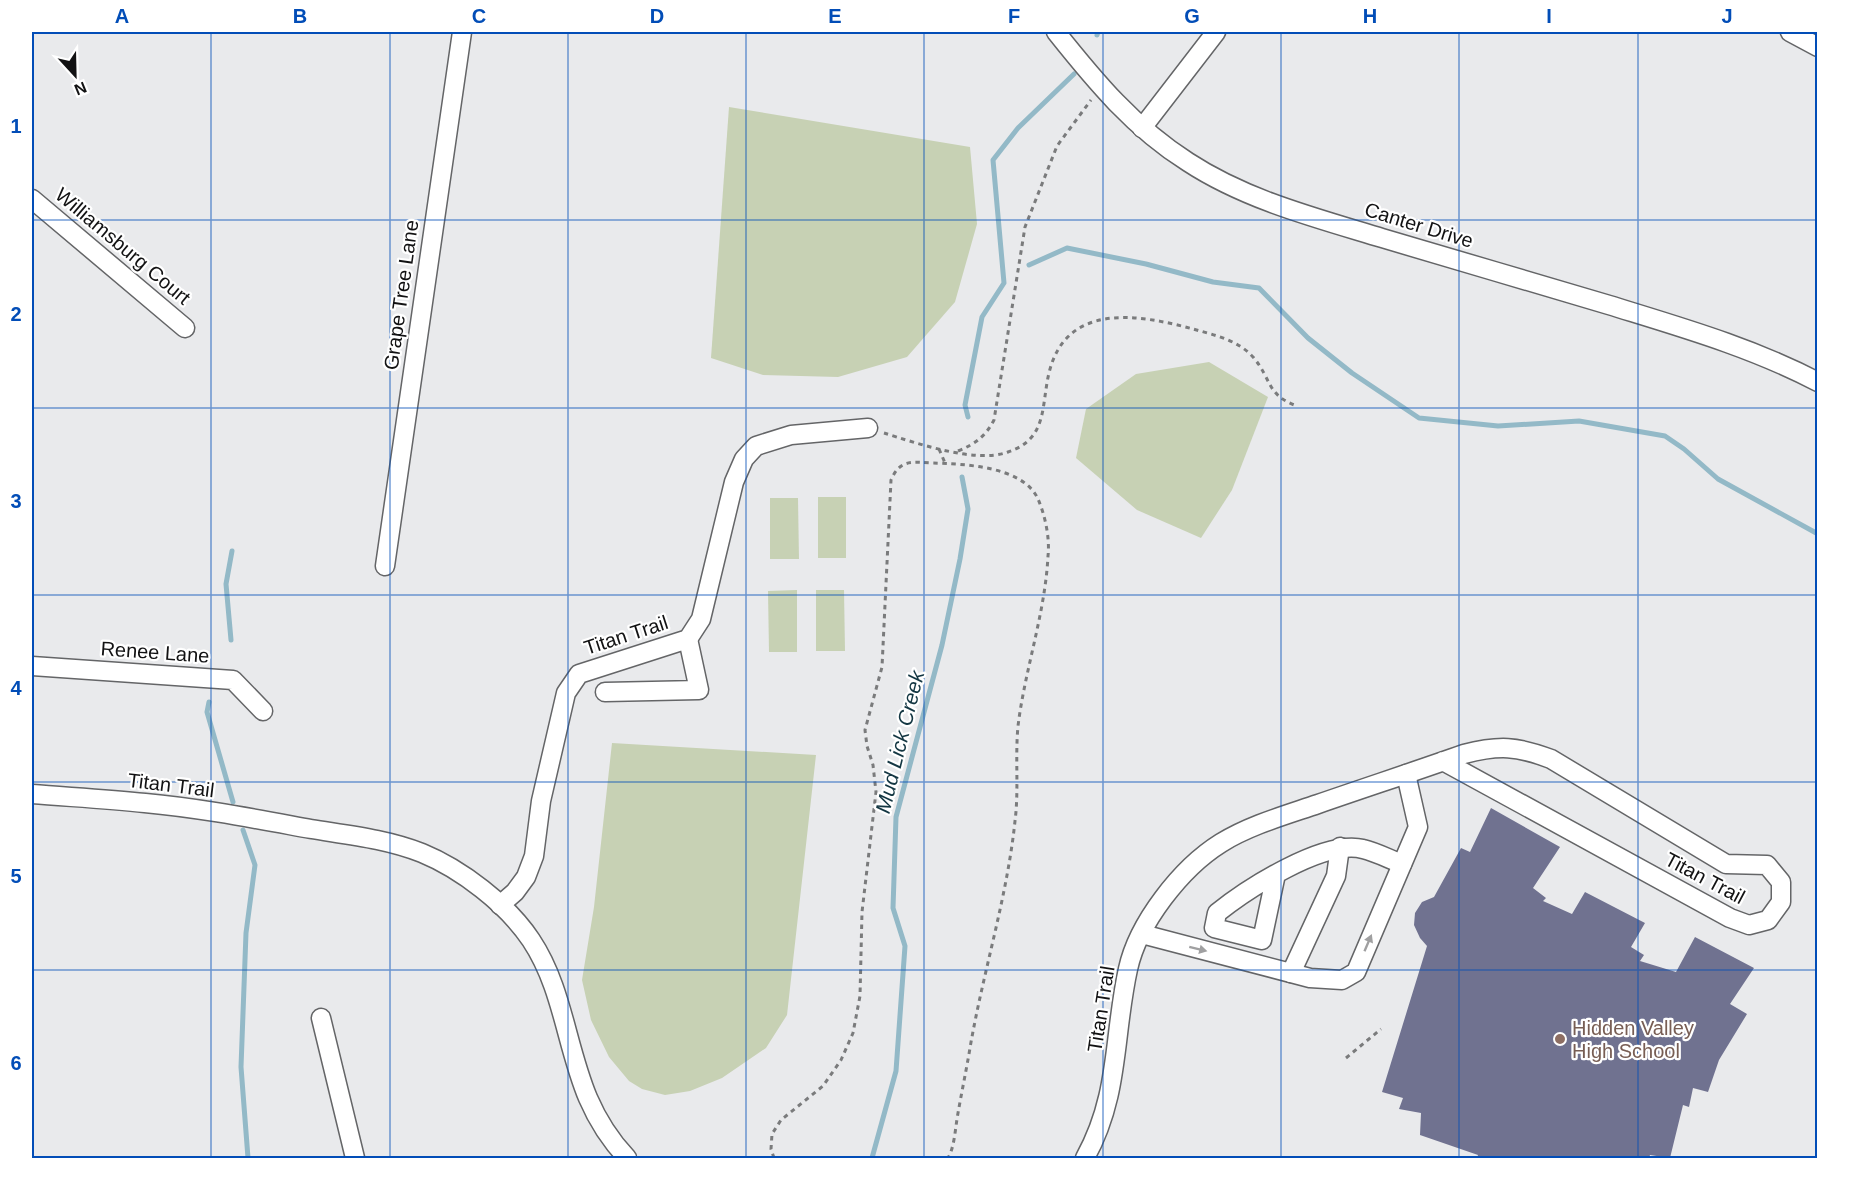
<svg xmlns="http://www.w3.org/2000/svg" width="1849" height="1190" font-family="Helvetica,sans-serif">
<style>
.green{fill:#c7d1b4}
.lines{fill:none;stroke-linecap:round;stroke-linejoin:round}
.stream{stroke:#93b9c7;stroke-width:5}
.building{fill:#707290}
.minor-casing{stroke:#646567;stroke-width:21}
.path{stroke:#7a7b7c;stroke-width:3;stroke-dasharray:4.5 4.5;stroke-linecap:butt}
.minor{stroke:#fff;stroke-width:18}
.oneway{fill:#a0a0a1}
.grid{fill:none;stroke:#024db7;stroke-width:1.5;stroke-opacity:0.55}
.education-dot{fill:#8d6e63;stroke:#fff;stroke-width:2}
.labels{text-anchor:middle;stroke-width:4.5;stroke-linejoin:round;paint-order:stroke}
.street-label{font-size:20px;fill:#121213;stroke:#fff}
.education-label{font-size:20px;fill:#785e54;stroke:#fff;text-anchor:start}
.water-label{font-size:21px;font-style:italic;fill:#133642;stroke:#fff}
.neatline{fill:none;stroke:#024db7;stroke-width:2}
.grid-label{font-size:20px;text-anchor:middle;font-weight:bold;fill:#024db7}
</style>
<rect width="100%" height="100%" fill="#e9eaec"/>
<g class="green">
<polygon points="729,107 970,147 977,224 955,302 907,357 838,377 763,375 711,358"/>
<polygon points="1209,362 1268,397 1232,490 1201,538 1137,510 1076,458 1086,409 1136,374"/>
<rect x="818" y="497" width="28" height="61"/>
<polygon points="770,498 798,498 799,559 770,559"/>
<polygon points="797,590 797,652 769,652 768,591"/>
<polygon points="816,590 844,590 845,651 816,651"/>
<polygon points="612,743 816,755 787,1015 766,1048 722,1078 690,1091 665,1095 642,1089 629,1081 609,1057 591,1020 582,980 594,907"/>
</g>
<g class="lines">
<g class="stream">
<polyline points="1097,35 1098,32"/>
<polyline points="1029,265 1067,248 1146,264 1213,282 1259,288 1308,338 1352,373 1419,418 1498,426 1579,421 1665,436 1684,449 1718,479 1818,534"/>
<polyline points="968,417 965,405 982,317 1004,283 993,160 1018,128 1074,74"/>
<polyline points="231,640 226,584 232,551"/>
<polyline points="209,702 207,712 233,802"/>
<polyline points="243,830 255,865 246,933 241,1067 248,1158"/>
<polyline points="872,1158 896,1071 905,946 893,908 896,817 942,645 960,559 968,509 962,477"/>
</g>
</g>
<polygon class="building" points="1491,808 1560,847 1533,888 1546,898 1543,901 1572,914 1585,892 1645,923 1631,947 1644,955 1640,961 1676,972 1695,937 1754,968 1730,1004 1747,1014 1719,1060 1708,1092 1693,1088 1689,1107 1683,1105 1670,1158 1650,1155 1649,1158 1477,1158 1478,1155 1420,1135 1421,1113 1399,1109 1403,1098 1382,1092 1427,946 1420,938 1414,925 1415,913 1422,902 1434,897 1461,848 1470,852"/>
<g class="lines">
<defs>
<g id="minor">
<path d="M1056,32c39,49 78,96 132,130 58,38 128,56 194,76 76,22 151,45 227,67 71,22 142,42 209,77"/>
<polyline points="1790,32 1818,47"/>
<polyline points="1142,128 1216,32"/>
<polyline points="32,199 185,328"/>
<polyline points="385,566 462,32"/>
<polyline points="32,666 233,680 263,711"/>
<polyline points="605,692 699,690 688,639"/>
<path d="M32,794c37,3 75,5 113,9 55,5 111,16 166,26 37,6 76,10 111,24 39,16 85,51 109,87 32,48 35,106 57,158 9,21 23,43 39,60"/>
<path d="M1276,874l-14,66 -48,-12 3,-15c30,-24 107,-74 146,-64 13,3 26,10 39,15"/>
<polyline points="500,905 515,892 526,877 534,856 541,801 566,693 579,674 688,639 701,619 734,482 744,459 756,446 791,435 868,428"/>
<polyline points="1142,934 1310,978 1342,980 1356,972 1418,827 1406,774"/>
<polyline points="1291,973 1336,876 1340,847"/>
<polyline points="321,1018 355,1158"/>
<path d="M1085,1158c35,-63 28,-121 43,-189 10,-46 53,-101 93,-126 29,-18 65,-28 97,-39 49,-17 98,-33 146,-50 35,-9 53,-8 87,5l175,105 41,1 14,17v20l-13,18 -19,5 -19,-7 -287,-157"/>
</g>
</defs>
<use href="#minor" class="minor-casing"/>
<g class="path">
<path d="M884,433c32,10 92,31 124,19 40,-13 33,-46 41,-79 17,-71 89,-59 144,-44 21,6 45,11 60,28 19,22 13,38 44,49"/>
<polyline points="939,449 945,463"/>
<path d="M958,451c17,-7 27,-14 36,-31l31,-193 32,-81 34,-46"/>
<polyline points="1346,1058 1381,1029"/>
<path d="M774,1158l-3,-9 1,-15 9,-14 42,-34 18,-26 12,-27 7,-37 2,-84 14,-120 -3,-27 -6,-19 -2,-16 17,-63 9,-187c9,-21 21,-18 41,-17 32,1 91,3 106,36 7,16 12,39 10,57 -3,58 -23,113 -30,170 -3,32 1,64 -3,95 -8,77 -32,151 -45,227 -4,24 -9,47 -13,71 -2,13 -3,29 -9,39"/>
</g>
<use href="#minor" class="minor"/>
</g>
<defs><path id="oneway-solid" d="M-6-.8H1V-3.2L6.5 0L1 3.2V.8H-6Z" transform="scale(1.5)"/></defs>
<g class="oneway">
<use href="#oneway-solid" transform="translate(1368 943) rotate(-67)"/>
<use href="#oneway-solid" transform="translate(1198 949) rotate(14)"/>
</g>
<path class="grid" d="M211,32v1126M390,32v1126M568,32v1126M746,32v1126M924,32v1126M1103,32v1126M1281,32v1126M1459,32v1126M1638,32v1126M32,220h1786M32,408h1786M32,595h1786M32,782h1786M32,970h1786"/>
<circle class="education-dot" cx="1560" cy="1039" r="6"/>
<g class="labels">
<g class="street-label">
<text transform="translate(1419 225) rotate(17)" y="7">Canter Drive</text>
<text transform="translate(123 246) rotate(40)" y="7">Williamsburg Court</text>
<text transform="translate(401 295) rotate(-82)" y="7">Grape Tree Lane</text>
<text transform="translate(626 635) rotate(-18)" y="7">Titan Trail</text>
<text transform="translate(155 652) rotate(4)" y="7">Renee Lane</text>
<text transform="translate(171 785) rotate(7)" y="7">Titan Trail</text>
<text transform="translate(1705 878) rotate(28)" y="7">Titan Trail</text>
<text transform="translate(1101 1009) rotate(-81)" y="7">Titan Trail</text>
</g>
<g class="education-label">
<text x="1572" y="1035">Hidden Valley<tspan x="1572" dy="23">High School</tspan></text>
</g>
<g class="water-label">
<text transform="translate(900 742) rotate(-76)" y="7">Mud Lick Creek</text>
</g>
</g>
<rect width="1849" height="1190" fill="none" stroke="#ffffff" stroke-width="66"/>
<g transform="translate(75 75) rotate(158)" stroke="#ffffff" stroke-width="4.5" paint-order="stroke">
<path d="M0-4.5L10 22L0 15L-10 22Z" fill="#121213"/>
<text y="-9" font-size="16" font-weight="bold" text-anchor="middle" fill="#121213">N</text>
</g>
<rect x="33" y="33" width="1783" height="1124" class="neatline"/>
<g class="grid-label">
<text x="122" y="23">A</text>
<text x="300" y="23">B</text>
<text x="479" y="23">C</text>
<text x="657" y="23">D</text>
<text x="835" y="23">E</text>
<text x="1014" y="23">F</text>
<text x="1192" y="23">G</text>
<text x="1370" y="23">H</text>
<text x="1549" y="23">I</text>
<text x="1727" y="23">J</text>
<text x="16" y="133">1</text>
<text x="16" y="321">2</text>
<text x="16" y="508">3</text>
<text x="16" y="695">4</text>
<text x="16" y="883">5</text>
<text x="16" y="1070">6</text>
</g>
</svg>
